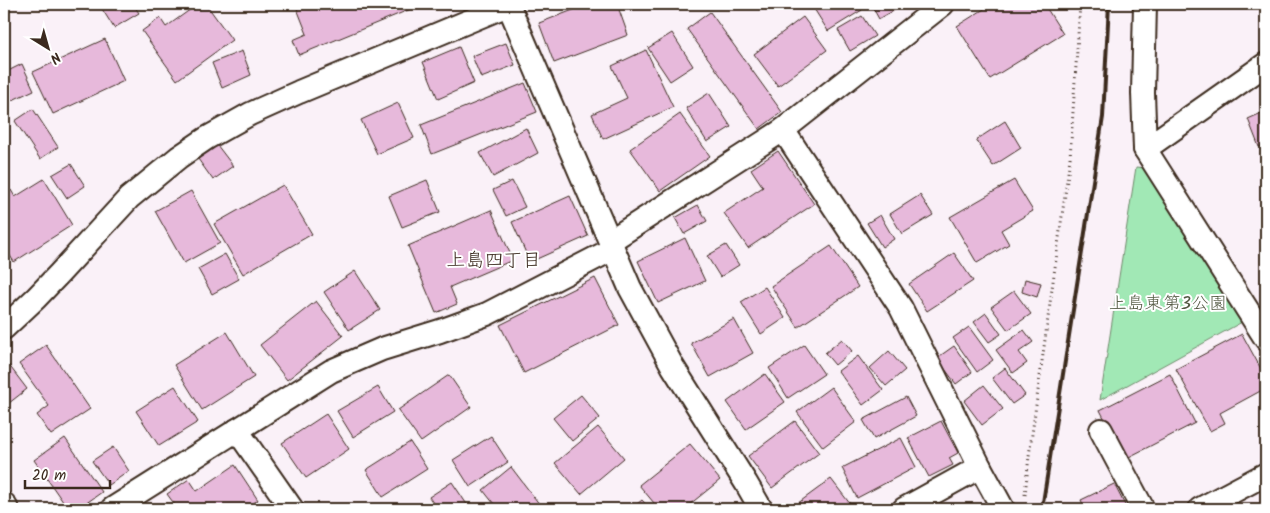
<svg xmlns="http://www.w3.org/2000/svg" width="1270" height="513" font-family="Kalam,'Klee One',sans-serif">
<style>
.green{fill:#a1e8b5;stroke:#6e896a}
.building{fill:#e7b9db;stroke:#3b2a1e}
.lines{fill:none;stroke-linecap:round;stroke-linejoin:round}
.minor-casing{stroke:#3b2a1e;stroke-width:26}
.path{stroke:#3b2a1e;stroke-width:3;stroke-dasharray:1 4;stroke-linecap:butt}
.minor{stroke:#fff;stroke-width:22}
.rail{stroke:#3b2a1e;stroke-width:4}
.labels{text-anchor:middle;stroke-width:4;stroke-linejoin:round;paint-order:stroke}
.park-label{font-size:18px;fill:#545a44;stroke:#fff}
.neighbourhood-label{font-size:19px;fill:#3b2a1e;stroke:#fff}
</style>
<rect width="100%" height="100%" fill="#faf1f8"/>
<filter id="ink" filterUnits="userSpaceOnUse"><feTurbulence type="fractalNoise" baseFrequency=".02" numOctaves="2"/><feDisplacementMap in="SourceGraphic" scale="10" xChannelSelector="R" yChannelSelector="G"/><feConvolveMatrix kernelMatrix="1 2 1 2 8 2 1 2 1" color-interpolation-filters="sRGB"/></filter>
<g filter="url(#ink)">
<polygon class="green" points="1136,167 1145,168 1242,322 1100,400"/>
<g class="building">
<polygon points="99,4 133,4 139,13 114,28"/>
<polygon points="198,4 206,4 232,40 177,80 142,31 160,18 166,27"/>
<polygon points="301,4 423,4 299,55 293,40 307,34 296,6"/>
<polygon points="589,4 617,4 628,35 554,63 539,23"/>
<polygon points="811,4 858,4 862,10 828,31"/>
<polygon points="880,4 905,4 879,19 873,8"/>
<polygon points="992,4 1044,4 1063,34 990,79 957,26"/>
<polygon points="710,12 782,112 759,129 687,29"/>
<polygon points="862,16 875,36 850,51 838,30"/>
<polygon points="803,17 827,50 778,86 754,54"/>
<polygon points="672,33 693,66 670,81 648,48"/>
<polygon points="105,39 124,81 53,114 33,72"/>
<polygon points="506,43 515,65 481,78 472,56"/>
<polygon points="459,47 474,83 438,99 423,62"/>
<polygon points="646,50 673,107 603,139 592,114 627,98 612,66"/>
<polygon points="242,51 251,75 222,88 212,63"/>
<polygon points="22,64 34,90 4,104 4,73"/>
<polygon points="525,83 537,112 432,154 421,125"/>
<polygon points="709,93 731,127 707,142 686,108"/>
<polygon points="398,103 414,138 377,154 361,120"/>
<polygon points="33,109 58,147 40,159 15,121"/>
<polygon points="1266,111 1266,144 1259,147 1248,119"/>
<polygon points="680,114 710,156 660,191 630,149"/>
<polygon points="1005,121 1021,148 993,166 976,140"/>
<polygon points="526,128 538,153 493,177 480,153"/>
<polygon points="217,145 233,166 213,180 198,159"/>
<polygon points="778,151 814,204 748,248 724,213 763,187 751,169"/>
<polygon points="71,164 85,186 67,198 52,175"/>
<polygon points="1266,165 1266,178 1261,167"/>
<polygon points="44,179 72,225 14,262 4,246 4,194 11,190 15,197"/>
<polygon points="427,180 440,212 402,227 389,196"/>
<polygon points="1014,180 1033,211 1001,230 1009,244 977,263 950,217"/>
<polygon points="512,181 525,207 506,216 493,190"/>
<polygon points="283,185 312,234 243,274 214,224"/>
<polygon points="191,191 220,243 184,263 155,211"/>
<polygon points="920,195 933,215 902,234 890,214"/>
<polygon points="570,196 588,236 530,262 512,222"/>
<polygon points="698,205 707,221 684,234 675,218"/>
<polygon points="491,210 513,260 450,287 457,304 436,313 408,246"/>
<polygon points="880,215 894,239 882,247 867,223"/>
<polygon points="685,238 705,281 658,303 638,261"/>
<polygon points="726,245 739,265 720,277 707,256"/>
<polygon points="831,246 858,287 798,327 771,286"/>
<polygon points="954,253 973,281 927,311 909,284"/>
<polygon points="225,254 239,279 212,294 198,269"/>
<polygon points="355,271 380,310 349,330 324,292"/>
<polygon points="595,278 619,325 524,373 500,325"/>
<polygon points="1025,279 1041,283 1037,297 1022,292"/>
<polygon points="765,287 785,318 761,334 741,302"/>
<polygon points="1014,291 1031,314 1008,330 991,307"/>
<polygon points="316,301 343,336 287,380 260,345"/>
<polygon points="986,313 1001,334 989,342 974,322"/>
<polygon points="734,319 753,353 710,377 691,343"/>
<polygon points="969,327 993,360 977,372 953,338"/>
<polygon points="1024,330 1033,342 1019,352 1027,363 1013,373 996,350"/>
<polygon points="227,332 254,377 202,410 174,365"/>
<polygon points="1242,334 1266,378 1266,388 1220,413 1225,423 1210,431 1176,369"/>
<polygon points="842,339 852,351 835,365 825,353"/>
<polygon points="46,345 90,409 51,435 37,415 49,406 19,364"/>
<polygon points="804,345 824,374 788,398 769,368"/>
<polygon points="954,346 972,372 956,384 937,358"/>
<polygon points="889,351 905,370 886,386 870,368"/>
<polygon points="858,356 883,390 863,405 838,371"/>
<polygon points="4,360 5,360 27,389 4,407"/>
<polygon points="1005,368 1025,395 1012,404 992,378"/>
<polygon points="765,374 785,402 746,429 727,402"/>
<polygon points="1170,374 1195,423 1125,459 1100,410"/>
<polygon points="449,375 471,407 421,442 398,410"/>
<polygon points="984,385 1003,409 982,425 964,401"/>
<polygon points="175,386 198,422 159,446 136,411"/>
<polygon points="378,387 393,412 353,437 337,411"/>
<polygon points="831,387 856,422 823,447 797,412"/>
<polygon points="581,395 600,418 572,441 553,418"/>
<polygon points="906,397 916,416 874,439 863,420"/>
<polygon points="326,414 349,449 306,478 282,443"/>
<polygon points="795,421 819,453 772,488 748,456"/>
<polygon points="941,421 958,453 949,458 953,465 929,477 908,438"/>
<polygon points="598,427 624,458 581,494 555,463"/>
<polygon points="491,436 508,462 470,487 453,460"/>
<polygon points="65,438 102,492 78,509 68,509 34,460"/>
<polygon points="901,438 916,467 857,498 842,468"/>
<polygon points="410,442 427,469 383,497 366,470"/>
<polygon points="690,444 720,480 684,509 659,509 639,485"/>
<polygon points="113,447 129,471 109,485 92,461"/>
<polygon points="235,465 258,500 244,509 178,509 167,494 189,479 197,491"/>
<polygon points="511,467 540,505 535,509 498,509 483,490"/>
<polygon points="831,479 854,509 790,509"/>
<polygon points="452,482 470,509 437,509 429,497"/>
<polygon points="1114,484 1127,509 1085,509 1081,500"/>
<polygon points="642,500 650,509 631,509"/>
</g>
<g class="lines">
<defs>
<g id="minor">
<polyline points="508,4 630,288 673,367 746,483 761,509"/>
<polyline points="1145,4 1143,93 1145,149 1266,339"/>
<polyline points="783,130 901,308 980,467 1003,509"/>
<polyline points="1145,149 1266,64"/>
<polyline points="610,241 783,130 943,4"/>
<polyline points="4,328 36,298 59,274 129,198 179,157 207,138 250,114 299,92 510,4"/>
<polyline points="237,430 292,509"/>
<polyline points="1101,430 1143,509"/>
<polyline points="4,504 7,509"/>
<polyline points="112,509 331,371 382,349 440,331 487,314 613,249"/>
<polyline points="904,509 980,467"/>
<polyline points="1200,509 1266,474"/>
</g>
</defs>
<use href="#minor" class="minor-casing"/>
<polyline class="path" points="1025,495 1029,456 1070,158 1080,4"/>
<use href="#minor" class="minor"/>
<polyline class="rail" points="1042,509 1103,117 1109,4"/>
</g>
</g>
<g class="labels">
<g class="park-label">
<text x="1168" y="309">上島東第3公園</text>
</g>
<g class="neighbourhood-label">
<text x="494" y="266">上島四丁目</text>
</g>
</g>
<rect width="1270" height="513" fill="none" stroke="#fff" stroke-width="20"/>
<rect x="10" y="10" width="1250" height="493" fill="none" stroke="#3b2a1e" stroke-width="2" filter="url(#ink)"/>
<g transform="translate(48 48) rotate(143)" stroke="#ffffff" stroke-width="4" paint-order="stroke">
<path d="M0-4L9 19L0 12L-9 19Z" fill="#3b2a1e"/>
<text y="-8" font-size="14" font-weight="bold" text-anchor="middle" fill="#3b2a1e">N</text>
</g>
<path d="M25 480v8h85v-8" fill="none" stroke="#3b2a1e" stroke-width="2.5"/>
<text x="32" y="480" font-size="15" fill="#3b2a1e" stroke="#ffffff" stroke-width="4" paint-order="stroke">20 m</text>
</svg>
